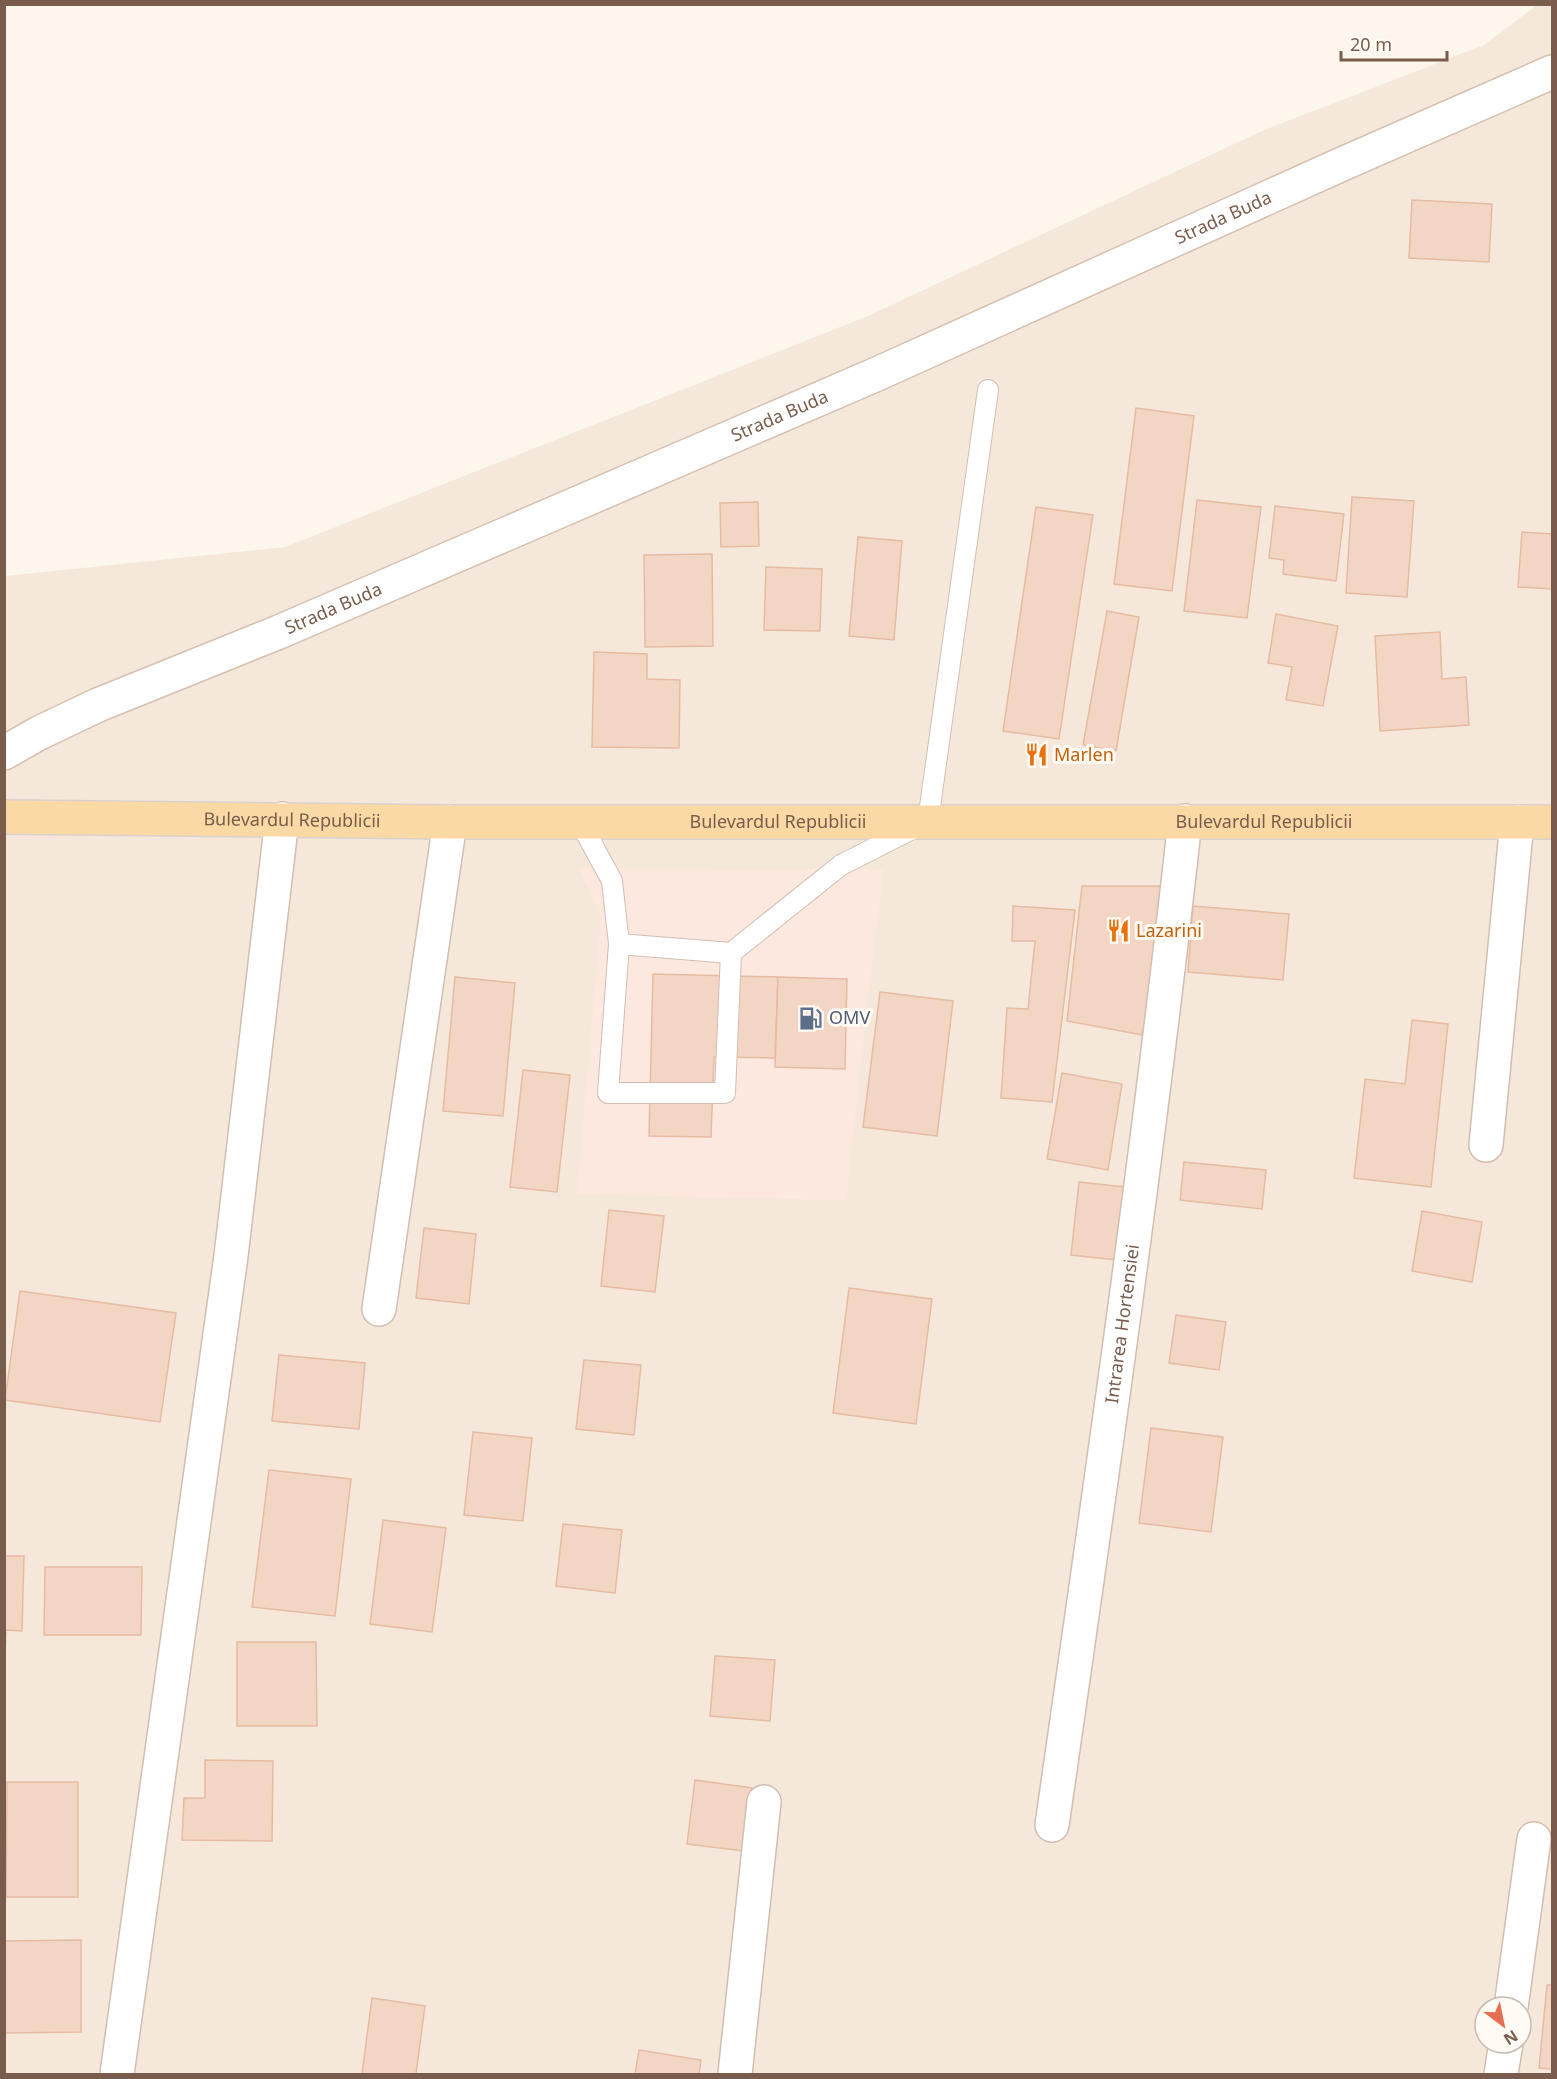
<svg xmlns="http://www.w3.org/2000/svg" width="1557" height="2079" font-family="'Noto Sans',sans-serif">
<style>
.residential{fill:#f5e8da;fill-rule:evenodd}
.commercial{fill:#fde8e0}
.building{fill:#f3d5c3;stroke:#e6bba3;stroke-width:1.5}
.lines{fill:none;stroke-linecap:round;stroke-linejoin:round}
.lane-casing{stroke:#d1beb0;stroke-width:22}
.street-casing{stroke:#d1beb0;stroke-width:36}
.secondary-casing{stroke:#d6c0b0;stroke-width:36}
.primary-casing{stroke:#dad1cd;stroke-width:36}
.lane{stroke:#fff;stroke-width:20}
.street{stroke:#fff;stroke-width:33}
.secondary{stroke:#fff;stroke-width:33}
.primary{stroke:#fbd9a5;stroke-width:33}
.labels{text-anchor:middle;stroke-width:6;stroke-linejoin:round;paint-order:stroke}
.street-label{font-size:18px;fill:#7a5c4d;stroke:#fffaf3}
.food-label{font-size:18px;fill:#c56008;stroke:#fffaf3;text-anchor:start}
.service-label{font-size:18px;fill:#4e5e75;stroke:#fffaf3;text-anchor:start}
</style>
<rect width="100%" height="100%" fill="#fdf6ec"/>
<path class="residential" d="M1537,5h15v2069h-1547v-1498l280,-29 583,-231 396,-186 220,-85zM1485,2007h36v36h-36z"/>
<polygon class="commercial" points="579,868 884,870 869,984 846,1200 577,1194 601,919"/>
<g class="building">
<polygon points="1412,200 1492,204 1489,262 1409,258"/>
<polygon points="1136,408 1194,416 1172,591 1114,584"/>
<polygon points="1352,497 1414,501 1407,597 1346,593"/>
<polygon points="1197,500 1261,507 1247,618 1184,611"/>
<polygon points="758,502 759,546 721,547 720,503"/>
<polygon points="1275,506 1344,514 1336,581 1283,574 1284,560 1269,558"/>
<polygon points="1036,507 1093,515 1059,739 1003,731"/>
<polygon points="1522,532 1552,534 1552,589 1518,587"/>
<polygon points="858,537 902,541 894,640 849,636"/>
<polygon points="712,554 713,646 645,647 644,555"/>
<polygon points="766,567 822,569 820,631 764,630"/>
<polygon points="1107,611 1139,617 1116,751 1083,745"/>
<polygon points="1276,614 1338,626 1323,706 1286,700 1292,667 1268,663"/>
<polygon points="1440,632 1442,679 1466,677 1469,725 1380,731 1375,636"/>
<polygon points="594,652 647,654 647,679 680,680 679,748 592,747"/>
<polygon points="1082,886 1163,886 1143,1035 1067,1021"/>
<polygon points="1013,906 1075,910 1052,1102 1001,1098 1007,1008 1028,1009 1035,941 1012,941"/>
<polygon points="1193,906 1289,914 1283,980 1188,972"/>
<polygon points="653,974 778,977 775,1058 714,1057 711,1137 649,1136"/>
<polygon points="455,977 515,983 503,1116 443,1111"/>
<polygon points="778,977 847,979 845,1069 775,1067"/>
<polygon points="880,992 953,1001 937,1136 863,1127"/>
<polygon points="1412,1020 1448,1024 1431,1187 1354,1178 1365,1079 1405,1084"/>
<polygon points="523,1070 570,1075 557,1192 510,1187"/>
<polygon points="1062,1073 1122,1084 1108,1170 1047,1159"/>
<polygon points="1184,1162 1266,1170 1262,1209 1180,1200"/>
<polygon points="1079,1182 1125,1187 1117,1260 1071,1255"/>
<polygon points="609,1210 664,1216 655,1292 601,1286"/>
<polygon points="1422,1211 1482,1222 1472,1282 1412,1271"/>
<polygon points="424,1228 476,1234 469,1304 416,1298"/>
<polygon points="849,1288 932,1299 916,1424 833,1413"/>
<polygon points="20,1291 176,1313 160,1422 5,1400"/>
<polygon points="1176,1315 1226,1322 1219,1370 1169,1363"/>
<polygon points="279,1355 365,1363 359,1429 272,1421"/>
<polygon points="584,1360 641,1365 634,1435 576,1429"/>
<polygon points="1151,1428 1223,1437 1211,1532 1139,1523"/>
<polygon points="473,1432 532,1438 523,1521 464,1515"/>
<polygon points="269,1470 351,1479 335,1616 252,1607"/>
<polygon points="383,1520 446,1528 432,1632 370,1624"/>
<polygon points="563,1524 622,1530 615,1593 556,1586"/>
<polygon points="4,1556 24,1556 22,1631 6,1630 5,1659"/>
<polygon points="45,1567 142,1567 141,1635 44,1635"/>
<polygon points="237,1642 316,1642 317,1726 237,1726"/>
<polygon points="715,1656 775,1660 770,1721 710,1716"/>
<polygon points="205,1760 273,1761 272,1841 182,1840 184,1798 205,1798"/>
<polygon points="695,1780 752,1788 744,1851 687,1844"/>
<polygon points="7,1782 78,1782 78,1897 6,1897"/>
<polygon points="81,1940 81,2032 4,2033 4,1941"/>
<polygon points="1547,1985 1552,1985 1552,2069 1539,2068"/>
<polygon points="372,1998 425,2006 416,2074 362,2074"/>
<polygon points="639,2050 701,2060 699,2074 635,2074"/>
</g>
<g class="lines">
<defs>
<g id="lane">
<polyline points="580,822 612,881 619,944 608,1093 725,1093 731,953"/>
<polyline points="619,944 731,953 841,865 928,821 988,390"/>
</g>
<g id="street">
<polyline points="1486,1145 1517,822"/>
<polyline points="379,1309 450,822"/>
<path id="s1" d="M1052,1825c48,-334 96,-668 133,-1004"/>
<polyline points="1511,2007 1534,1839"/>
<polyline points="117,2074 231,1256 282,819"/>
<polyline points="735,2074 764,1802"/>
<polyline points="1501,2074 1506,2043"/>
</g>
<g id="secondary">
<path id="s2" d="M4,753l35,-20 59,-28 181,-73 598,-258 463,-209 212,-93"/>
</g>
<g id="primary">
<path id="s3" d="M4,817l446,5h1102"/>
</g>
</defs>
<use href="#lane" class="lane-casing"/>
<use href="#street" class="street-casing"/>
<use href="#secondary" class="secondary-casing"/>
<use href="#primary" class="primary-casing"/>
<use href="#lane" class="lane"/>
<use href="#street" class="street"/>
<use href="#secondary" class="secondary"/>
<use href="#primary" class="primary"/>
</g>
<defs>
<symbol id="restaurant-bare" viewBox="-9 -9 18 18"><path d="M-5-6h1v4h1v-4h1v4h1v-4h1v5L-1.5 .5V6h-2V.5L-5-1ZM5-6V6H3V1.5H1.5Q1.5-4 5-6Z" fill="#e8710a" stroke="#fffaf3" stroke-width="2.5" paint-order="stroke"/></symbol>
<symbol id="fuel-bare" viewBox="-9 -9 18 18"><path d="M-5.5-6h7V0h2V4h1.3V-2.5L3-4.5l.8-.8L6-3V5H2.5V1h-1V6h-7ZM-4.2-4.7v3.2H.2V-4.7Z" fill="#5c6f8a" stroke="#fffaf3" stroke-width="2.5" paint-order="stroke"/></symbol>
</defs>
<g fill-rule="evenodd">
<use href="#restaurant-bare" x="1020" y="738" width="33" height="33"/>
<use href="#restaurant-bare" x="1102" y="914" width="33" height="33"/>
<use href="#fuel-bare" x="794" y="1002" width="33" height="33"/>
</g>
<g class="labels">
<g class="street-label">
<text dy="6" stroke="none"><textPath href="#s2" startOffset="1332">Strada Buda</textPath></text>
<text dy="6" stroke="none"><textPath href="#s2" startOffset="846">Strada Buda</textPath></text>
<text dy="6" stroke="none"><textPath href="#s2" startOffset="360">Strada Buda</textPath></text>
<text dy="6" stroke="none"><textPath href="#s3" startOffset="288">Bulevardul Republicii</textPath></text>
<text dy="6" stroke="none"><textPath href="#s3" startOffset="774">Bulevardul Republicii</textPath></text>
<text dy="6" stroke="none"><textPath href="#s3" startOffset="1260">Bulevardul Republicii</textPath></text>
<text dy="6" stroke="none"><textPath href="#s1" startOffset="506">Intrarea Hortensiei</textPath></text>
</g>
<g class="food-label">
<text x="1054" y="761">Marlen</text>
<text x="1136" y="937">Lazarini</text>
</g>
<g class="service-label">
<text x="829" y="1024">OMV</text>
</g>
</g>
<rect width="1557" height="2079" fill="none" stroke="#7a5c4d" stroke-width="12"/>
<g transform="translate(1503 2025) rotate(148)"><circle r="28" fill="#fffaf3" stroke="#cabbb1" stroke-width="1.5"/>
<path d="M0-4.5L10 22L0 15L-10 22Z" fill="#e76f51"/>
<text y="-9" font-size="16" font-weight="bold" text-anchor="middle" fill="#7a5c4d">N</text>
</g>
<path d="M1341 51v9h106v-9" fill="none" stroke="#7a5c4d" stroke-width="3"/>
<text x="1350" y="51" font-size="18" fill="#7a5c4d" stroke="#fffaf3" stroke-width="4.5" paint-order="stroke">20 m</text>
</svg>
